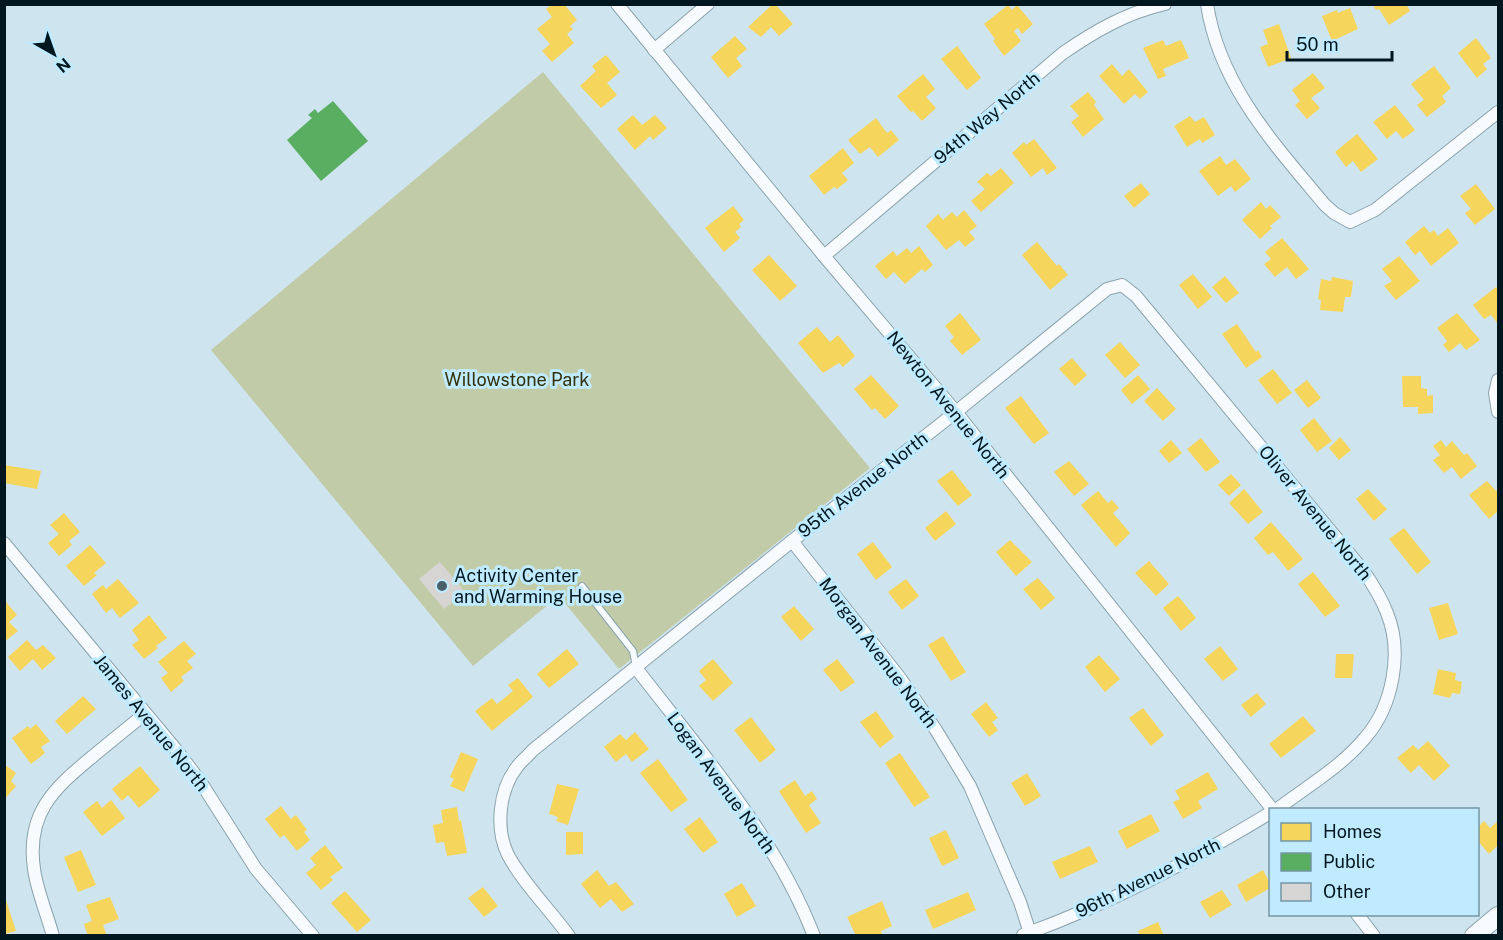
<svg xmlns="http://www.w3.org/2000/svg" width="1503" height="940" font-family="'Public Sans',sans-serif">
<style>
.green{fill:#c2cba7}
.homes{fill:#f6d55c}
.public{fill:#5aae61}
.building{fill:#d7d5d4}
.lines{fill:none;stroke-linecap:round;stroke-linejoin:round}
.lane-casing{stroke:#8aa2ad;stroke-width:8}
.street-casing{stroke:#8aa2ad;stroke-width:14}
.secondary-casing{stroke:#8aa2ad;stroke-width:20}
.lane{stroke:#f8fbfd;stroke-width:6}
.street{stroke:#f8fbfd;stroke-width:12}
.secondary{stroke:#f8fbfd;stroke-width:18}
.poi-dot{fill:#495f69;stroke:#c0ebfe;stroke-width:2}
.labels{text-anchor:middle;stroke-width:6;stroke-linejoin:round;paint-order:stroke}
.street-label{font-size:18px;fill:#011720;stroke:#c0ebfe}
.park-label{font-size:18px;fill:#323009;stroke:#c0ebfe}
.poi-label{font-size:18px;fill:#011720;stroke:#c0ebfe;text-anchor:start}
</style>
<rect width="100%" height="100%" fill="#cee5f0"/>
<polygon class="green" points="543,72 870,468 619,669 559,596 473,666 211,350"/>
<g class="homes">
<polygon points="552,4 564,4 577,20 570,26 573,29 567,34 574,43 552,62 542,51 550,44 537,29 552,17 546,9"/>
<polygon points="773,4 775,4 793,24 779,36 771,27 761,37 748,27"/>
<polygon points="1372,4 1406,4 1410,11 1389,25 1379,9 1376,10"/>
<polygon points="1008,5 1012,10 1017,5 1033,24 1022,34 1018,28 1014,31 1021,41 1004,56 993,41 995,39 984,24"/>
<polygon points="1350,8 1358,29 1332,41 1322,16 1337,10 1338,13"/>
<polygon points="1279,24 1291,58 1268,67 1260,47 1268,44 1263,30"/>
<polygon points="735,36 747,49 736,58 742,66 728,78 711,57"/>
<polygon points="1476,38 1491,58 1483,64 1487,69 1477,78 1458,53"/>
<polygon points="1163,40 1166,46 1181,40 1189,58 1163,69 1166,76 1158,79 1143,48"/>
<polygon points="957,46 981,78 967,90 941,59"/>
<polygon points="606,55 620,72 607,83 617,95 601,108 580,86 596,71 592,66"/>
<polygon points="1112,64 1122,76 1129,69 1148,92 1140,99 1135,94 1124,104 1099,76"/>
<polygon points="1434,66 1451,88 1442,96 1446,102 1427,117 1417,105 1424,100 1411,84"/>
<polygon points="1313,73 1325,88 1311,98 1320,108 1307,119 1295,105 1300,101 1292,90"/>
<polygon points="923,74 935,89 926,97 936,108 922,121 913,111 911,112 897,96"/>
<polygon points="1088,92 1096,102 1094,105 1104,119 1083,137 1071,122 1079,116 1070,106"/>
<polygon points="1395,105 1415,130 1403,139 1396,131 1387,139 1373,122"/>
<polygon points="633,115 642,125 655,115 667,128 653,140 650,136 635,150 617,129"/>
<polygon points="1190,116 1195,122 1204,117 1215,135 1202,143 1200,139 1187,147 1174,126"/>
<polygon points="876,118 887,133 891,130 899,140 878,157 870,147 860,154 848,140"/>
<polygon points="1357,134 1378,159 1361,172 1353,161 1346,167 1335,152"/>
<polygon points="1034,139 1057,168 1047,175 1043,168 1031,177 1012,153 1024,142 1026,145"/>
<polygon points="843,148 854,163 842,173 848,180 837,189 834,187 824,195 809,176"/>
<polygon points="1220,156 1226,165 1235,159 1251,179 1235,192 1231,186 1218,196 1199,171"/>
<polygon points="1001,168 1014,183 981,212 971,201 985,189 977,182 987,173 991,176"/>
<polygon points="1141,183 1150,194 1134,208 1124,196"/>
<polygon points="1476,184 1495,209 1475,225 1465,213 1471,209 1460,196"/>
<polygon points="1261,202 1266,209 1270,205 1281,217 1270,226 1272,228 1260,239 1242,220"/>
<polygon points="733,206 744,220 739,224 741,227 735,232 740,238 724,252 705,228"/>
<polygon points="964,210 977,226 969,232 975,239 965,247 959,240 946,250 926,226 938,214 943,220 952,212 957,217"/>
<polygon points="1424,226 1430,233 1434,230 1438,236 1448,228 1459,243 1431,266 1420,251 1415,255 1405,242"/>
<polygon points="1282,238 1309,269 1296,279 1287,267 1275,277 1264,264 1271,259 1265,252"/>
<polygon points="1037,242 1057,266 1059,264 1068,275 1050,290 1022,255"/>
<polygon points="919,246 933,265 925,272 922,269 905,284 894,272 886,279 875,266 893,251 897,256 907,248 911,253"/>
<polygon points="769,255 797,286 780,301 752,270"/>
<polygon points="1399,256 1420,281 1396,300 1384,286 1392,281 1382,269"/>
<polygon points="1193,274 1212,297 1198,309 1179,285"/>
<polygon points="1225,276 1239,293 1226,303 1212,287"/>
<polygon points="1332,277 1353,281 1351,297 1345,297 1343,312 1320,310 1321,300 1318,299 1321,279 1331,281"/>
<polygon points="1496,287 1498,290 1498,324 1491,315 1484,319 1473,305"/>
<polygon points="960,313 981,340 962,355 950,341 954,337 945,326"/>
<polygon points="1457,313 1480,340 1466,350 1460,343 1449,352 1443,345 1447,341 1437,328"/>
<polygon points="1237,324 1256,352 1258,350 1262,357 1246,368 1222,334"/>
<polygon points="817,327 830,342 838,335 855,356 843,367 839,363 823,373 798,343"/>
<polygon points="1120,342 1140,365 1125,378 1105,355"/>
<polygon points="1072,358 1087,375 1075,386 1059,369"/>
<polygon points="1273,369 1292,393 1277,404 1258,380"/>
<polygon points="871,375 899,406 885,419 875,408 872,410 854,389"/>
<polygon points="1138,375 1150,389 1132,404 1121,390"/>
<polygon points="1402,376 1421,376 1421,388 1427,389 1427,396 1433,395 1433,413 1418,414 1418,407 1403,407"/>
<polygon points="1307,380 1321,398 1308,408 1294,390"/>
<polygon points="1157,388 1176,409 1163,421 1144,401"/>
<polygon points="1021,396 1049,433 1034,444 1005,408"/>
<polygon points="1314,418 1332,441 1317,452 1300,430"/>
<polygon points="1340,437 1351,450 1339,460 1329,448"/>
<polygon points="1201,438 1220,462 1206,472 1187,449"/>
<polygon points="1171,440 1182,453 1169,463 1159,451"/>
<polygon points="1441,440 1446,447 1452,441 1464,455 1467,453 1477,466 1461,479 1452,467 1444,473 1433,460 1440,455 1433,446"/>
<polygon points="1069,461 1089,484 1074,496 1054,472"/>
<polygon points="4,465 41,471 37,489 4,483"/>
<polygon points="952,470 972,495 958,506 937,481"/>
<polygon points="1231,474 1241,485 1229,496 1218,485"/>
<polygon points="1487,481 1496,491 1498,489 1498,511 1489,519 1469,495"/>
<polygon points="1244,489 1263,512 1248,524 1229,503"/>
<polygon points="1368,489 1387,509 1374,521 1356,499"/>
<polygon points="1098,491 1108,503 1112,500 1119,508 1113,513 1130,533 1116,547 1081,505"/>
<polygon points="946,511 956,524 935,541 925,528"/>
<polygon points="64,513 80,532 69,541 72,545 59,556 48,543 59,534 50,525"/>
<polygon points="1271,522 1303,559 1288,571 1273,552 1268,555 1254,538"/>
<polygon points="1404,528 1431,562 1417,574 1389,539"/>
<polygon points="1010,540 1032,562 1016,576 996,552"/>
<polygon points="873,542 892,567 876,580 857,554"/>
<polygon points="90,545 106,563 94,573 97,575 84,586 66,566"/>
<polygon points="1149,561 1169,584 1156,596 1135,573"/>
<polygon points="1313,572 1340,606 1325,617 1298,584"/>
<polygon points="1038,578 1055,598 1041,610 1023,589"/>
<polygon points="118,579 139,603 120,618 112,608 106,613 92,594 103,585 106,589"/>
<polygon points="906,579 919,596 902,610 888,592"/>
<polygon points="1178,596 1196,618 1181,631 1163,608"/>
<polygon points="6,602 17,615 9,622 18,631 4,642"/>
<polygon points="1448,603 1458,634 1439,640 1429,608"/>
<polygon points="794,606 814,629 801,641 781,617"/>
<polygon points="149,615 167,638 156,646 158,648 144,659 132,645 139,640 132,630"/>
<polygon points="943,636 966,672 951,681 928,645"/>
<polygon points="27,640 36,650 43,645 56,658 42,670 33,659 20,671 8,657"/>
<polygon points="184,641 196,654 187,661 193,668 181,677 184,681 171,692 161,678 168,673 158,662"/>
<polygon points="1220,646 1238,669 1223,681 1204,659"/>
<polygon points="567,649 579,664 549,688 537,674"/>
<polygon points="1336,654 1354,654 1352,678 1335,678"/>
<polygon points="1099,655 1120,679 1105,692 1085,667"/>
<polygon points="713,659 733,683 713,701 699,686 706,680 699,671"/>
<polygon points="837,659 855,682 841,692 823,670"/>
<polygon points="1438,669 1456,673 1455,680 1462,682 1460,694 1452,693 1450,698 1433,694"/>
<polygon points="518,678 533,697 492,731 475,711 492,698 497,704 513,691 508,685"/>
<polygon points="1257,693 1266,704 1251,717 1241,705"/>
<polygon points="83,696 96,709 67,734 55,721"/>
<polygon points="986,702 998,718 992,722 998,730 989,737 971,714"/>
<polygon points="1143,708 1164,735 1151,746 1129,718"/>
<polygon points="876,711 894,737 880,748 860,722"/>
<polygon points="1303,716 1316,731 1281,758 1269,744"/>
<polygon points="751,717 776,750 760,763 734,730"/>
<polygon points="36,724 50,741 41,747 45,753 31,764 12,738 28,726 30,729"/>
<polygon points="635,732 649,749 632,762 626,754 616,762 604,747 620,734 626,740"/>
<polygon points="1428,741 1450,766 1434,781 1419,765 1411,773 1397,758 1413,745 1418,750"/>
<polygon points="461,752 478,759 464,792 450,786 454,779 450,777"/>
<polygon points="900,753 930,797 914,807 885,763"/>
<polygon points="658,759 688,800 671,812 640,773"/>
<polygon points="4,764 16,773 11,781 16,786 4,800"/>
<polygon points="140,766 160,790 139,808 128,795 122,801 112,789"/>
<polygon points="1208,772 1218,789 1198,801 1202,808 1183,819 1173,802 1180,799 1175,791"/>
<polygon points="1027,773 1041,796 1025,806 1011,783"/>
<polygon points="795,780 805,796 812,791 817,799 809,805 821,823 806,833 779,791"/>
<polygon points="557,784 579,789 568,825 556,821 558,817 549,814"/>
<polygon points="111,800 125,818 102,836 83,812 97,801 102,808"/>
<polygon points="281,806 291,819 296,815 307,830 304,832 310,840 297,851 284,835 280,838 265,819"/>
<polygon points="457,807 459,821 461,820 467,853 447,856 444,842 436,843 433,825 443,823 441,810"/>
<polygon points="1151,814 1160,831 1127,849 1118,831"/>
<polygon points="700,817 718,842 703,853 684,829"/>
<polygon points="1484,821 1490,828 1498,821 1498,845 1489,854 1478,841 1478,835 1479,833 1478,827"/>
<polygon points="946,830 959,858 942,866 929,838"/>
<polygon points="566,832 583,832 583,854 566,855"/>
<polygon points="325,845 343,868 330,877 333,880 321,890 306,873 316,865 310,858"/>
<polygon points="1090,846 1098,862 1060,879 1052,862"/>
<polygon points="81,850 96,885 78,892 64,857"/>
<polygon points="597,870 609,886 616,882 634,904 622,912 611,899 600,908 581,884"/>
<polygon points="1263,870 1270,883 1270,888 1246,902 1237,885"/>
<polygon points="742,883 756,906 737,917 724,894"/>
<polygon points="483,887 498,906 484,917 468,898"/>
<polygon points="1222,890 1232,905 1210,918 1200,902"/>
<polygon points="345,891 371,920 357,932 331,903"/>
<polygon points="968,892 976,910 933,929 925,910"/>
<polygon points="4,894 16,931 4,934"/>
<polygon points="110,897 119,919 103,925 107,936 88,936 84,924 92,921 86,905"/>
<polygon points="882,901 892,926 881,931 883,936 856,936 847,917"/>
<polygon points="1158,922 1164,936 1140,936 1138,931"/>
</g>
<polygon class="public" points="333,101 368,141 321,181 287,140 312,118 308,115 315,109 318,113"/>
<polygon class="building" points="440,562 465,592 444,609 419,579"/>
<g class="lines">
<defs>
<polyline id="lane" points="582,586 633,651 636,667"/>
<g id="street">
<polyline points="617,4 824,256 956,412 1273,810"/>
<path d="M1207,4c12,81 68,141 118,201l9,8 16,9 25,-12 123,-98"/>
<polyline points="654,50 708,4"/>
<path d="M824,256l239,-203c32,-22 63,-40 102,-49"/>
<polyline points="1498,380 1495,393 1498,412"/>
<polyline points="792,541 900,678 936,730 970,786 1020,902 1030,933"/>
<polyline points="4,543 178,752 200,781 256,869 313,936"/>
<path d="M636,668c64,83 140,169 178,268"/>
<polyline points="1357,914 1374,936"/>
<path d="M1023,935c90,-33 166,-73 247,-122"/>
<path d="M53,936c-6,-22 -16,-45 -19,-67 -8,-55 19,-80 58,-112 17,-14 35,-29 53,-43"/>
<path d="M569,936c-19,-26 -46,-53 -61,-81 -13,-27 -9,-65 9,-88 4,-6 11,-11 16,-17l259,-209 164,-129 151,-123 15,-4 14,11 226,273c10,14 19,28 25,44 16,39 6,93 -22,125 -24,29 -59,49 -89,72"/>
</g>
<polyline id="secondary" points="1474,936 1498,916"/>
</defs>
<use href="#lane" class="lane-casing"/>
<use href="#street" class="street-casing"/>
<use href="#secondary" class="secondary-casing"/>
<use href="#lane" class="lane"/>
<use href="#street" class="street"/>
<use href="#secondary" class="secondary"/>
</g>
<circle class="poi-dot" cx="442" cy="586" r="6"/>
<g class="labels">
<g class="street-label">
<text transform="translate(987 118) rotate(-40)" y="6">94th Way North</text>
<text transform="translate(948 405) rotate(51)" y="6">Newton Avenue North</text>
<text transform="translate(863 485) rotate(-38)" y="6">95th Avenue North</text>
<text transform="translate(1315 513) rotate(51)" y="6">Oliver Avenue North</text>
<text transform="translate(878 653) rotate(53)" y="6">Morgan Avenue North</text>
<text transform="translate(151 723) rotate(51)" y="6">James Avenue North</text>
<text transform="translate(721 783) rotate(54)" y="6">Logan Avenue North</text>
<text transform="translate(1148 878) rotate(-26)" y="6">96th Avenue North</text>
</g>
<g class="park-label">
<text x="517" y="386">Willowstone Park</text>
</g>
<g class="poi-label">
<text x="454" y="582">Activity Center<tspan x="454" dy="21">and Warming House</tspan></text>
</g>
</g>
<rect width="1503" height="940" fill="none" stroke="#011720" stroke-width="12"/>
<rect x="1269" y="808" width="210" height="108" fill="#c0ebfe" stroke="#7496a5" stroke-width="1.5"/>
<rect x="1281" y="823" width="30" height="18" fill="#f6d55c" stroke="#7496a5" stroke-width="1.5"/>
<text x="1323" y="838" font-size="18" fill="#011720">Homes</text>
<rect x="1281" y="853" width="30" height="18" fill="#5aae61" stroke="#7496a5" stroke-width="1.5"/>
<text x="1323" y="868" font-size="18" fill="#011720">Public</text>
<rect x="1281" y="883" width="30" height="18" fill="#d7d5d4" stroke="#7496a5" stroke-width="1.5"/>
<text x="1323" y="898" font-size="18" fill="#011720">Other</text>
<g transform="translate(54 54) rotate(140)" stroke="#c0ebfe" stroke-width="4.5" paint-order="stroke">
<path d="M0-4.5L10 22L0 15L-10 22Z" fill="#011720"/>
<text y="-9" font-size="16" font-weight="bold" text-anchor="middle" fill="#011720">N</text>
</g>
<path d="M1287 51v9h105v-9" fill="none" stroke="#011720" stroke-width="3"/>
<text x="1296" y="51" font-size="18" fill="#011720" stroke="#c0ebfe" stroke-width="4.5" paint-order="stroke">50 m</text>
</svg>
